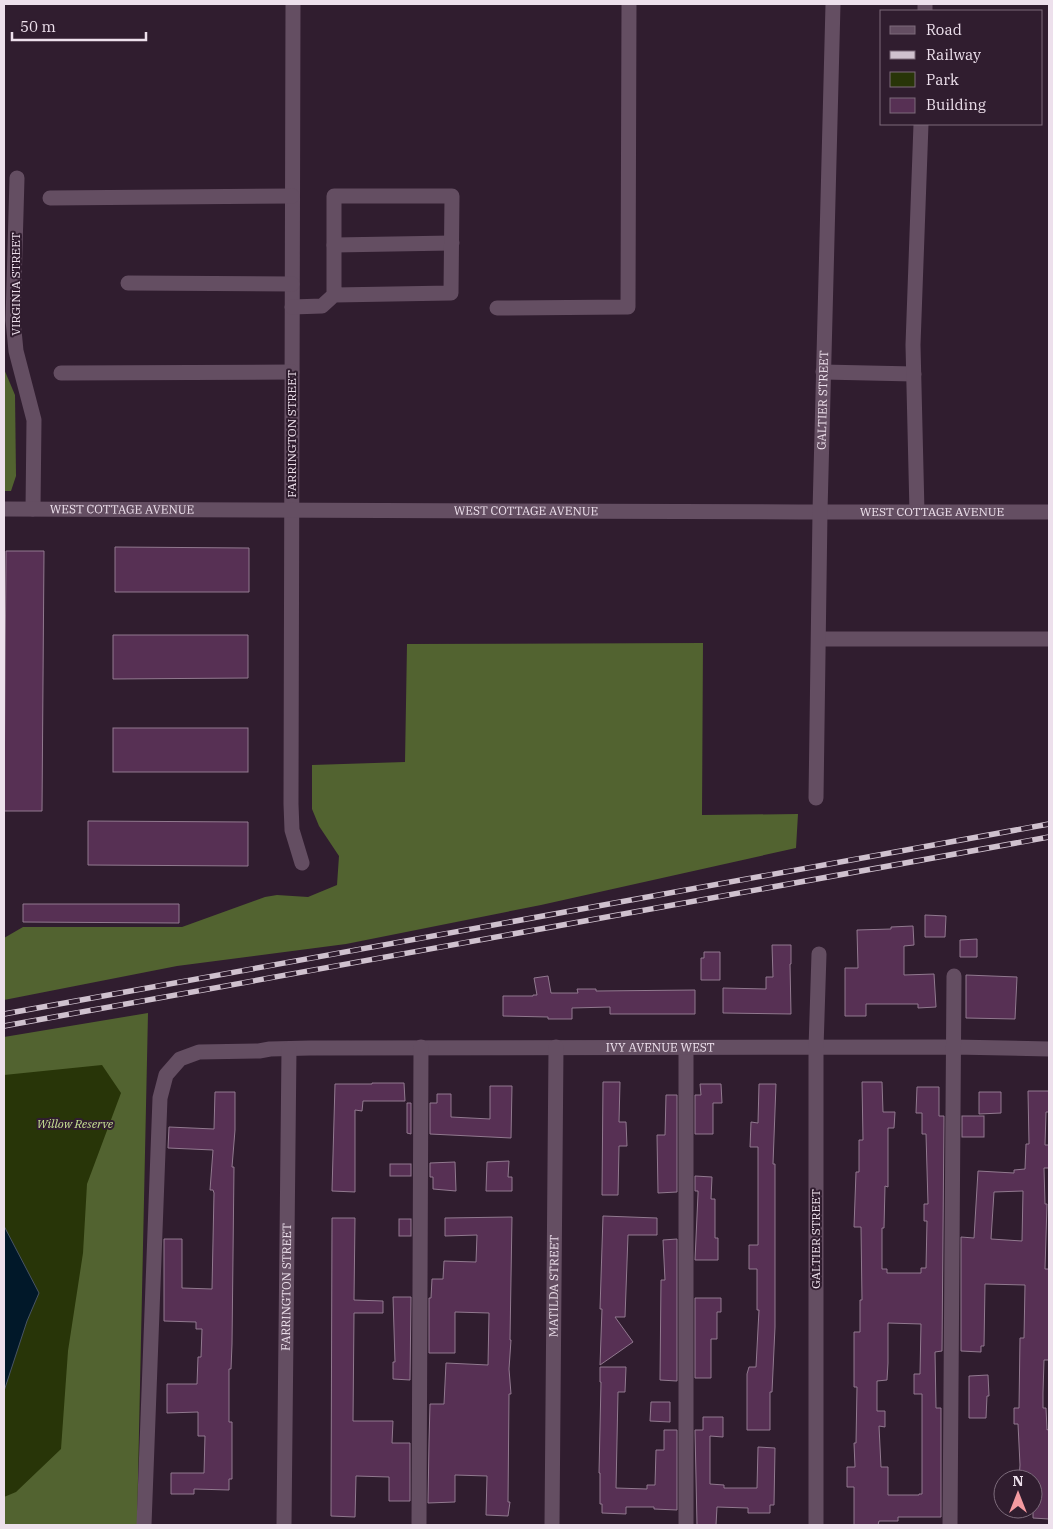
<svg xmlns="http://www.w3.org/2000/svg" width="1053" height="1529" font-family="'IBM Plex Serif',serif">
<style>
.green{fill:#283508}
.forest{fill:#526330}
.water{fill:#011829;stroke:#485464}
.building{fill:#573054;stroke:#91798f;fill-rule:evenodd}
.lines{fill:none;stroke-linecap:round;stroke-linejoin:round}
.minor{stroke:#644e62;stroke-width:15}
.rail-casing{stroke:#cfc1ce;stroke-width:5.5}
.rail{stroke:#301d2f;stroke-width:4;stroke-dasharray:11;stroke-linecap:butt}
.labels{text-anchor:middle;stroke-width:4;stroke-linejoin:round;paint-order:stroke}
.street-label{font-size:12px;fill:#ede0ec;stroke:#301d2f}
.park-label{font-size:12px;font-style:italic;fill:#c8e394;stroke:#301d2f}
</style>
<rect width="100%" height="100%" fill="#301d2f"/>
<polygon class="green" points="147,1034 137,1525 4,1525 4,1055"/>
<g class="forest">
<polygon points="4,369 15,395 16,476 11,491 4,491"/>
<polygon points="703,643 702,815 798,814 796,848 541,905 346,944 177,966 4,1000 4,938 23,927 182,927 265,897 277,895 308,897 337,885 339,856 319,826 312,809 312,765 405,762 407,644"/>
<polygon points="148,1013 137,1525 4,1525 4,1497 16,1492 61,1449 68,1351 83,1253 87,1184 121,1093 102,1065 4,1075 4,1037"/>
</g>
<polygon class="water" points="4,1226 39,1293 27,1321 4,1391"/>
<g class="building">
<polygon points="115,547 249,548 249,592 115,592"/>
<polygon points="6,551 44,551 42,811 4,811"/>
<polygon points="113,635 248,635 248,678 113,679"/>
<rect x="113" y="728" width="135" height="44"/>
<polygon points="88,821 248,822 248,866 88,865"/>
<polygon points="23,904 179,904 179,923 23,922"/>
<polygon points="925,915 946,916 945,937 925,937"/>
<polygon points="913,926 914,945 904,946 904,975 934,974 936,1007 918,1008 918,1004 866,1004 866,1016 845,1016 845,968 858,968 857,930 891,929 891,927"/>
<polygon points="977,939 977,957 960,957 960,940"/>
<polygon points="772,945 791,945 791,964 790,964 791,1014 723,1013 723,988 766,989 766,977 773,977"/>
<polygon points="704,952 720,952 720,980 701,980 701,958 704,958"/>
<polygon points="966,975 1017,977 1015,1019 966,1018"/>
<polygon points="548,976 551,993 578,993 577,989 596,989 596,991 695,990 695,1014 610,1014 610,1007 572,1008 572,1019 548,1019 548,1017 503,1016 503,996 533,996 533,995 537,995 534,978"/>
<polygon points="603,1082 620,1082 619,1122 626,1122 627,1146 619,1146 618,1195 602,1195"/>
<path d="M862,1082h20l1,30h12l-1,16h-6v59l-3,-1 -1,42h-2v41h5v4h34v-5h5l1,-47h-3v-17h4l-2,-70h-4v-21h-6l1,-26h22v29h5l-2,235 -7,1 1,56h5v109h-43v4h-19l-1,4h-24v-38h-7v-20h8l-1,-24h2l1,-56h-3v-55h6v-32h2l-1,-73h-7l2,-55h3v-32h4zM888,1323l33,1 -1,50h-6v20h8v100h-3v1h-31v-28h-7l-2,-41 6,1v-16h-8v-30l10,-1 1,-17z"/>
<polygon points="372,1083 404,1083 405,1101 363,1101 362,1111 355,1110 355,1192 332,1191 335,1084 372,1084"/>
<polygon points="700,1084 721,1084 722,1103 713,1103 713,1134 695,1134 695,1095 701,1095"/>
<polygon points="759,1084 776,1084 773,1164 775,1164 775,1327 772,1392 770,1392 770,1430 747,1430 747,1374 749,1367 756,1367 759,1310 757,1310 757,1269 749,1269 749,1245 758,1245 758,1147 750,1147 751,1122 758,1123"/>
<polygon points="490,1086 512,1086 511,1138 430,1134 430,1103 437,1103 437,1094 451,1094 451,1117 490,1119"/>
<path d="M1028,1091h21v21h-3l-1,33h4v23h-5l1,36h2l-2,65h4v91h-5l-1,33v15h3l1,22 2,-1v90l-16,-1v-39h-14l1,-14 -2,-41h-4v-16h5l1,-70h4l1,-53 -40,-1 -1,62h-3v6l-20,-1v-114l13,1 4,-67 36,2v-3l11,-1 1,-25h3zM1023,1191l-1,50 -31,-2 3,-47z"/>
<polygon points="215,1092 235,1092 235,1130 232,1167 234,1167 232,1344 231,1369 229,1369 229,1422 232,1422 232,1479 229,1479 229,1490 194,1489 194,1494 171,1494 171,1473 204,1473 205,1436 198,1436 198,1412 167,1413 167,1384 197,1384 198,1357 201,1357 202,1329 196,1329 196,1322 164,1321 164,1239 182,1239 182,1288 212,1289 214,1193 213,1190 210,1190 213,1150 168,1148 169,1127 214,1129"/>
<polygon points="979,1092 1001,1092 1001,1113 979,1114"/>
<polygon points="666,1095 677,1095 677,1192 658,1193 657,1135 665,1135"/>
<polygon points="407,1103 411,1103 411,1134 407,1133"/>
<rect x="962" y="1116" width="22" height="21"/>
<polygon points="509,1161 508,1177 512,1177 512,1191 486,1191 487,1162"/>
<polygon points="455,1162 456,1191 433,1189 433,1177 430,1177 430,1163"/>
<rect x="390" y="1164" width="21" height="12"/>
<polygon points="695,1176 712,1177 711,1199 715,1199 715,1238 718,1238 718,1260 695,1260 698,1194 698,1191 695,1191"/>
<polygon points="603,1216 657,1218 657,1235 628,1235 625,1317 615,1317 633,1342 600,1365 602,1309 600,1309"/>
<polygon points="512,1217 510,1340 511,1340 509,1369 511,1394 509,1394 508,1502 510,1502 508,1516 486,1515 487,1476 455,1475 455,1502 428,1503 429,1442 430,1404 444,1404 446,1363 488,1365 489,1313 455,1312 455,1353 429,1353 429,1298 431,1298 432,1279 443,1279 444,1261 476,1262 477,1235 445,1236 445,1218"/>
<polygon points="332,1218 355,1218 354,1300 383,1301 383,1313 354,1313 353,1421 393,1421 392,1443 410,1443 410,1501 389,1501 389,1477 356,1476 355,1517 331,1516"/>
<rect x="399" y="1219" width="12" height="17"/>
<polygon points="677,1239 677,1381 660,1380 661,1280 665,1280 663,1240"/>
<polygon points="393,1297 411,1297 410,1380 393,1379 393,1362 395,1362"/>
<polygon points="695,1298 721,1298 721,1312 717,1312 717,1339 711,1339 711,1378 695,1378"/>
<polygon points="600,1367 626,1367 625,1392 618,1392 616,1488 647,1489 647,1485 655,1485 656,1450 664,1450 664,1430 677,1430 677,1510 654,1509 654,1507 626,1507 626,1514 602,1513 602,1504 600,1504 600,1473 599,1473 601,1382 600,1382"/>
<polygon points="988,1375 989,1396 987,1396 986,1418 969,1418 969,1376"/>
<polygon points="651,1402 670,1402 670,1422 650,1421"/>
<polygon points="703,1417 723,1417 723,1437 710,1436 710,1484 724,1485 724,1488 757,1488 758,1447 775,1448 774,1505 770,1505 770,1513 748,1513 748,1508 717,1507 716,1525 697,1525 695,1430 703,1430"/>
</g>
<g class="lines">
<g class="minor">
<polyline points="293,4 291,804 292,830 302,863"/>
<polyline points="925,11 925,4"/>
<polyline points="17,178 13,320 16,351 34,420 33,509"/>
<polyline points="50,198 292,196"/>
<polyline points="334,245 452,243"/>
<polyline points="128,283 292,284"/>
<polyline points="292,307 322,306 334,295 451,293 452,196 334,196 334,295"/>
<polyline points="497,308 628,307 629,4"/>
<polyline points="823,372 914,374"/>
<polyline points="61,373 292,372"/>
<path id="s1" d="M4,509l795,3h250"/>
<polyline points="917,512 913,345 921,124"/>
<polyline points="819,639 1049,639"/>
<path id="s2" d="M816,798l4,-286 13,-508"/>
<polyline points="686,1048 686,1525"/>
<path id="s3" d="M144,1525l16,-427 6,-23 14,-16 19,-7 60,-1 11,-2 40,-1 644,-1 95,2"/>
<path id="s4" d="M284,1525l5,-476"/>
<polyline points="419,1525 421,1047"/>
<path id="s5" d="M552,1525l4,-478"/>
<polyline points="816,1525 816,1048 819,954"/>
<polyline points="950,1525 954,976"/>
</g>
<defs>
<g id="rail">
<polyline points="4,1014 1049,824"/>
<polyline points="4,1026 1049,837"/>
</g>
</defs>
<use href="#rail" class="rail-casing"/>
<use href="#rail" class="rail"/>
</g>
<g class="labels">
<g class="street-label">
<text transform="translate(16 284) rotate(-90)" y="4">VIRGINIA STREET</text>
<text dy="4" stroke="none"><textPath href="#s2" startOffset="398">GALTIER STREET</textPath></text>
<text transform="translate(292 434) rotate(-90)" y="4">FARRINGTON STREET</text>
<text dy="4" stroke="none"><textPath href="#s1" startOffset="118">WEST COTTAGE AVENUE</textPath></text>
<text dy="4" stroke="none"><textPath href="#s1" startOffset="522">WEST COTTAGE AVENUE</textPath></text>
<text dy="4" stroke="none"><textPath href="#s1" startOffset="928">WEST COTTAGE AVENUE</textPath></text>
<text dy="4" stroke="none"><textPath href="#s3" startOffset="954">IVY AVENUE WEST</textPath></text>
<text transform="translate(816 1239) rotate(-90)" y="4">GALTIER STREET</text>
<text dy="4" stroke="none"><textPath href="#s5" startOffset="239">MATILDA STREET</textPath></text>
<text dy="4" stroke="none"><textPath href="#s4" startOffset="238">FARRINGTON STREET</textPath></text>
</g>
<g class="park-label">
<text x="75" y="1128">Willow Reserve</text>
</g>
</g>
<rect width="1053" height="1529" fill="none" stroke="#ede0ec" stroke-width="10"/>
<rect x="880" y="10" width="162" height="115" fill="#301d2f" stroke="#7c6b7b"/>
<rect x="890" y="26" width="25" height="8" fill="#644e62" stroke="#7c6b7b"/>
<text x="926" y="35" font-size="15" fill="#ede0ec">Road</text>
<rect x="890" y="51" width="25" height="8" fill="#cfc1ce" stroke="#7c6b7b"/>
<text x="926" y="60" font-size="15" fill="#ede0ec">Railway</text>
<rect x="890" y="72" width="25" height="15" fill="#283508" stroke="#7c6b7b"/>
<text x="926" y="85" font-size="15" fill="#ede0ec">Park</text>
<rect x="890" y="98" width="25" height="15" fill="#573054" stroke="#7c6b7b"/>
<text x="926" y="110" font-size="15" fill="#ede0ec">Building</text>
<g transform="translate(1018 1494)"><circle r="24" fill="#301d2f" stroke="#7c6b7b"/>
<path d="M0-4L9 19L0 12L-9 19Z" fill="#f49aa1"/>
<text y="-8" font-size="14" font-weight="bold" text-anchor="middle" fill="#ede0ec">N</text>
</g>
<path d="M12 32v8h134v-8" fill="none" stroke="#ede0ec" stroke-width="2.5"/>
<text x="20" y="32" font-size="15" fill="#ede0ec" stroke="#301d2f" stroke-width="4" paint-order="stroke">50 m</text>
</svg>
